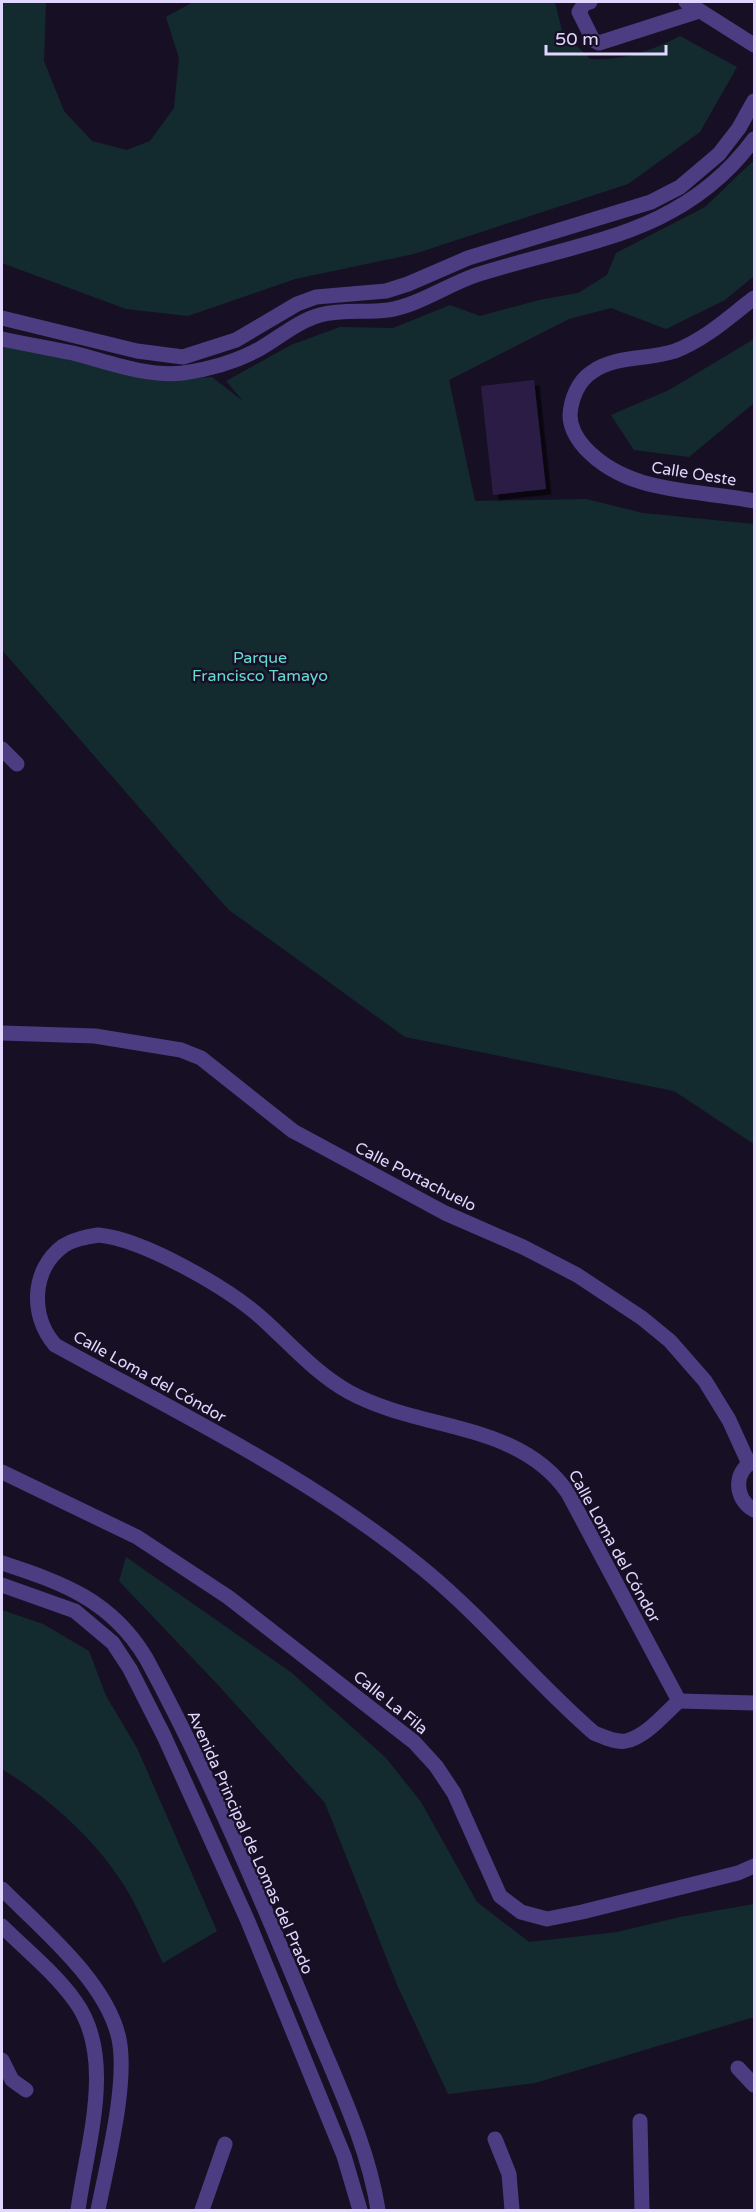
<svg xmlns="http://www.w3.org/2000/svg" width="756" height="2212" font-family="'Varela Round',sans-serif">
<style>
.green{fill:#132b2f}
.building{fill:#2c1d45;filter:url(#shadow)}
.lines{fill:none;stroke-linecap:round;stroke-linejoin:round}
.minor{stroke:#4c3d82;stroke-width:15}
.labels{text-anchor:middle;stroke-width:5;stroke-linejoin:round;paint-order:stroke}
.street-label{font-size:16px;fill:#e1d6fd;stroke:#171025}
.park-label{font-size:16px;fill:#64dbd3;stroke:#171025}
</style>
<defs>
<filter id="shadow"><feDropShadow dx="5.5" dy="5.5" stdDeviation="0" flood-color="#0009"/></filter>
</defs>
<rect width="100%" height="100%" fill="#171025"/>
<g class="green">
<path d="M2,2h44l-2,59 20,50 28,30 35,9 23,-9 24,-33 5,-50 -13,-41 27,-15h362l7,29 28,28c33,2 61,-8 90,-23l57,31 -37,65 -72,52 -214,70 -119,25 -107,37 -62,-7 -124,-46z"/>
<polygon points="754,160 754,276 725,300 666,329 611,308 569,319 449,380 475,501 586,499 643,513 754,524 754,1144 674,1091 405,1037 229,910 218,898 2,650 2,339 184,379 212,377 243,401 226,381 291,345 340,327 393,328 450,305 480,316 539,300 578,293 607,275 616,253 705,207"/>
<polygon points="754,339 754,403 689,457 634,450 611,415 669,390"/>
<polygon points="126,1557 292,1673 386,1758 421,1802 477,1902 529,1942 617,1932 680,1917 754,1904 754,2017 535,2083 448,2094 398,1987 325,1803 219,1686 119,1581"/>
<path d="M2,1610l41,14 46,27 17,45 31,52 80,183 -54,32c-13,-26 -24,-54 -39,-78 -30,-47 -75,-87 -122,-116z"/>
</g>
<polygon class="building" points="534,380 546,489 493,495 481,386"/>
<g class="lines">
<g class="minor">
<polyline points="590,2 584,4 579,12 593,40 599,43 699,11"/>
<polyline points="686,2 754,45"/>
<path d="M754,298c-25,19 -48,41 -79,53 -26,9 -59,4 -83,21 -14,9 -21,27 -22,43 0,12 7,24 15,33 44,47 110,41 169,53"/>
<polyline points="2,318 137,351 183,357 236,340 297,304 316,297 386,291 408,284 468,258 651,202 680,187 719,154 739,128 754,101"/>
<path d="M2,339c23,5 47,9 71,14 36,9 72,24 110,20 27,-4 55,-12 78,-25 19,-11 37,-27 59,-33 22,-6 45,-2 68,-5 31,-5 59,-25 88,-35 106,-34 207,-39 278,-136"/>
<polyline points="2,749 17,764"/>
<polyline points="2,1033 95,1036 181,1050 201,1058 293,1131 445,1213 523,1247 577,1275 642,1318 670,1341 705,1381 729,1420 749,1464"/>
<path d="M98,1235c46,4 134,55 168,87 27,25 51,52 83,70 71,39 170,29 219,101l111,208c-14,12 -33,36 -53,40 -10,2 -22,-4 -32,-8 -58,-50 -107,-111 -167,-161 -112,-93 -245,-157 -372,-227 -25,-29 -24,-75 8,-99 11,-7 23,-9 35,-11z"/>
<path d="M754,1461c-21,10 -20,38 0,49"/>
<polyline points="2,1472 137,1537 228,1597 414,1742 436,1766 454,1793 500,1896 521,1912 547,1919 582,1912 738,1873 754,1866"/>
<path d="M2,1563c61,20 109,37 144,95 63,116 116,243 166,364 25,61 56,123 66,188"/>
<polyline points="2,1585 75,1611 113,1643 130,1669 164,1736 247,1919 344,2156 360,2210"/>
<polyline points="679,1701 754,1703"/>
<path d="M2,1889c39,39 105,93 117,150 9,45 -12,125 -21,171"/>
<path d="M2,1926c24,24 53,47 73,75 42,57 11,146 3,209"/>
<polyline points="2,2060 12,2080 26,2090"/>
<polyline points="738,2068 754,2085"/>
<polyline points="640,2121 642,2210"/>
<polyline points="495,2139 509,2174 512,2210"/>
<polyline points="202,2210 225,2144"/>
</g>
</g>
<g class="labels">
<g class="street-label">
<text transform="translate(694 473) rotate(9)" y="6">Calle Oeste</text>
<text transform="translate(416 1176) rotate(27)" y="6">Calle Portachuelo</text>
<text transform="translate(150 1376) rotate(29)" y="6">Calle Loma del Cóndor</text>
<text transform="translate(615 1546) rotate(61)" y="6">Calle Loma del Cóndor</text>
<text transform="translate(391 1702) rotate(39)" y="6">Calle La Fila</text>
<text transform="translate(251 1842) rotate(66)" y="6">Avenida Principal de Lomas del Prado</text>
</g>
<g class="park-label">
<text x="260" y="663">Parque<tspan x="260" dy="18">Francisco Tamayo</tspan></text>
</g>
</g>
<rect width="756" height="2212" fill="none" stroke="#e1d6fd" stroke-width="6"/>
<path d="M546 45v9h120v-9" fill="none" stroke="#e1d6fd" stroke-width="3"/>
<text x="555" y="45" font-size="18" fill="#e1d6fd" stroke="#171025" stroke-width="4.5" paint-order="stroke">50 m</text>
</svg>
